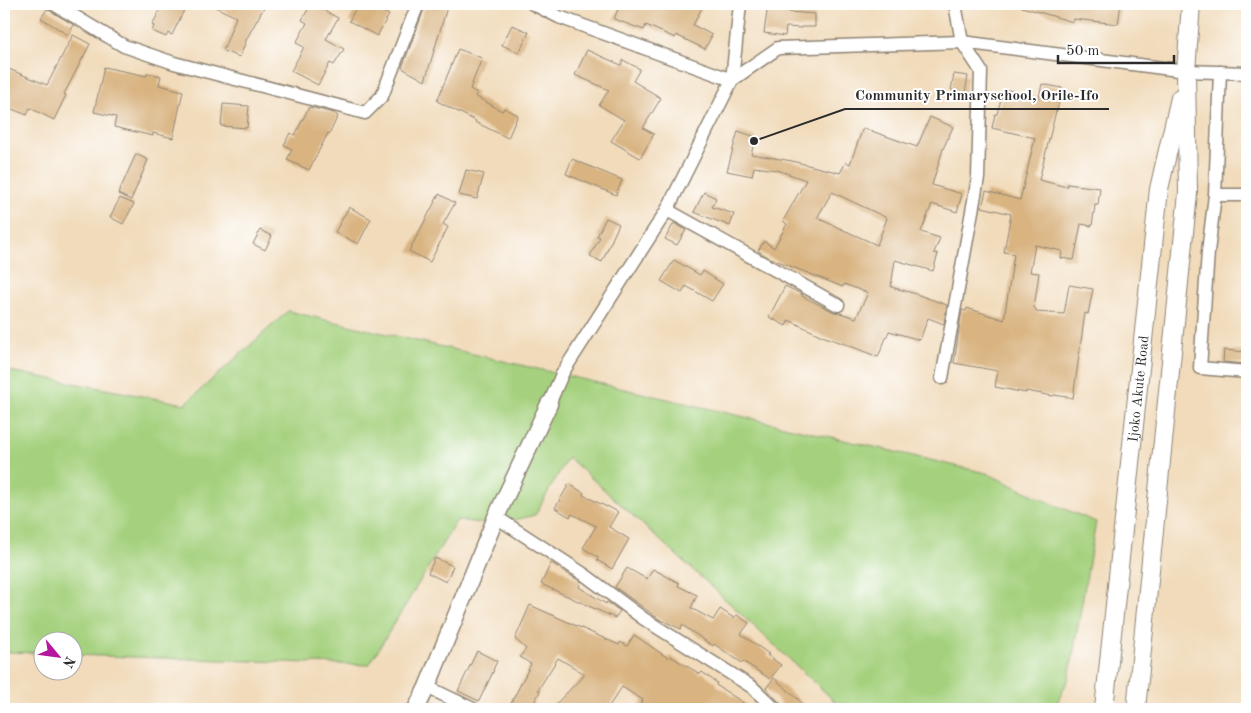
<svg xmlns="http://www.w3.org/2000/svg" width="1251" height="713" font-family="'Old Standard TT',serif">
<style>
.green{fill:#a5d17e;stroke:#687e54}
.building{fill:#d9b481;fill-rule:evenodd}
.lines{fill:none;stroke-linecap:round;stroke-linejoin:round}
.minor-casing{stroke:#8e8373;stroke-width:15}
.tertiary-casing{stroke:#8e8373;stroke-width:19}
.secondary-casing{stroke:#8e8373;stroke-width:20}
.minor{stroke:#fff;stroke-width:12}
.tertiary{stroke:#fff;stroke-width:16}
.secondary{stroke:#fff;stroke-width:18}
.labels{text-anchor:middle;stroke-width:4;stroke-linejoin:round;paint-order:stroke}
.street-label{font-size:14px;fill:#2b2b2b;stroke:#fff}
.leader{fill:none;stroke:#2b2b2b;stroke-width:2}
.callout-dot{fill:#2b2b2b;stroke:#fff;stroke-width:2}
.callout-label{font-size:15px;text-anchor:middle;font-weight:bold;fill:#2b2b2b;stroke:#fff;stroke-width:4;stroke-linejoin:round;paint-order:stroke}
</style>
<rect width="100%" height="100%" fill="#fff"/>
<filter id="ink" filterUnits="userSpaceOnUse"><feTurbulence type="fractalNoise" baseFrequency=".02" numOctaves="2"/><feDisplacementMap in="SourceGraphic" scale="10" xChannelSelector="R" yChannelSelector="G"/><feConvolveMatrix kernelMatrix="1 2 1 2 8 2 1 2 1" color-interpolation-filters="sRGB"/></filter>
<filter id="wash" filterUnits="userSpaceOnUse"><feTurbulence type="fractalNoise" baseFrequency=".0096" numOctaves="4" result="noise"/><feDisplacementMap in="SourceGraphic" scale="20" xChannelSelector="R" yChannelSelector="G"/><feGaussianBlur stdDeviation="1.12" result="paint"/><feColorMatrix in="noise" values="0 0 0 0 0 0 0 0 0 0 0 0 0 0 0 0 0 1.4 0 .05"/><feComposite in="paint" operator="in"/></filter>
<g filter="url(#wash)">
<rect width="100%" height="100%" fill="#f1dbbb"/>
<polygon class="green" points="288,311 986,473 1055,505 1096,522 1069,678 1054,709 843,709 714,589 568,457 535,515 495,525 457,520 369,665 73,655 72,640 42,640 42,653 4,652 4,370 185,404"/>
<g id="blocks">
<g class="building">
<polygon points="163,4 187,4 172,35 168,33 166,37 152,31 154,26 152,25"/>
<polygon points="209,4 266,4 247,38 240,57 223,51 236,17"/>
<polygon points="311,4 338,18 326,39 344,49 334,65 330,63 318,85 291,71 304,47 296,43 307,23 302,20"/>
<polygon points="358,4 368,4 389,15 377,36 349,21"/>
<polygon points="426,4 448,4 425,81 402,68"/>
<polygon points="620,4 704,4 693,25 712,35 705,49 676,35 675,38 646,25 644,30 614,19"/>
<polygon points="768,4 793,4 789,12 815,14 815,27 801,27 801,28 786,27 785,36 764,33"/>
<polygon points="1022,4 1121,4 1118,24 1074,19 1073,22 1022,7"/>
<polygon points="47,9 74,25 68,35 41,18"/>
<polygon points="512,25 529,32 519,53 502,45"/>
<polygon points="73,35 90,44 64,94 66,95 54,120 30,108 27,115 4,106 4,82 9,69 47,85"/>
<polygon points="458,49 482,58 470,89 477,93 475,96 502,111 504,108 518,115 508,138 475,122 476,121 437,101"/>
<polygon points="587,50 621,65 623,60 640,69 633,81 661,98 643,128 654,134 640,158 611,141 624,120 599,105 609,90 575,75"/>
<polygon points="104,67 147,76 147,73 161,76 159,85 183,91 173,138 153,133 153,136 114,127 116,117 94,112"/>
<polygon points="954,74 968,76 965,93 951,90"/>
<polygon points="1042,84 1062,88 1057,111 1056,111 1039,180 1067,187 1067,184 1100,188 1098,205 1095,205 1092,226 1081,224 1074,260 1061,258 1062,251 1035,245 1030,272 1039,273 1034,308 1036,309 1036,312 1064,314 1069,285 1093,289 1088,314 1085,313 1073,398 1054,395 1053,396 1026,391 1026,393 995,387 998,371 954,363 962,310 966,311 967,308 1004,320 1014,254 1004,252 1011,214 982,207 986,191 1020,200 1035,138 992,128 995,114 997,114 1004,89 1039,98"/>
<polygon points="223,104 249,106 247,128 221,126"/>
<polygon points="309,107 334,113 338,116 329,134 328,133 309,170 287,160 292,149 284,145 290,133 295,135"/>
<path d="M930,117l23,10 -10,22 -11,36 30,9 -5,18 -25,-8 -11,28 19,6 -6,15 4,1 -5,17 -38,-11 -4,27 22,6 34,12 -3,19 -16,-6 -8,22 -31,-9 -11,26 -30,-12 -26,-9 -33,-16 -3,6 -17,-9 16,-31 18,9 -1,1 32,16 6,1 16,5 12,-25 -24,-9 -1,3 -73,-29 -12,-7 6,-10 10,7 13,-24 -4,-3 23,-41 -29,-10 -23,-3 -2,9 -25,-5 11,-40 18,6 -5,17 41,7 48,12 6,-11 4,2 13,-36 54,19zM832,192l55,26 -10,27 -60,-27z"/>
<polygon points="136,154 148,160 131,200 118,194"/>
<polygon points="572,159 622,180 616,195 566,174"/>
<polygon points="466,170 484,174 477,199 459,195"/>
<polygon points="704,192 716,198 712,207 734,214 730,226 694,212"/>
<polygon points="439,194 455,203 443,224 448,227 430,262 409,251"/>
<polygon points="120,198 134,204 123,224 110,217"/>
<polygon points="349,207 371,219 358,244 335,232"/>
<polygon points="606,218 619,224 602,262 590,256 600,237 597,236"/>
<polygon points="674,223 686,230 677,245 665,239"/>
<polygon points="260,230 272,236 265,250 253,244"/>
<polygon points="674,260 700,275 703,271 723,284 712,301 686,286 682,293 661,281"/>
<polygon points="1224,350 1247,352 1247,364 1223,362"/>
<polygon points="569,484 584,493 583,495 607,507 607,506 618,512 609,527 629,539 612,569 597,560 598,557 583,548 596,526 572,514 570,517 555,508"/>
<polygon points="435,558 453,566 446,582 428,573"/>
<polygon points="551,563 581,582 579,587 606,604 607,602 620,611 615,618 541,584"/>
<polygon points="627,568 647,579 653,569 679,583 678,586 697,595 691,608 713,620 720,609 734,618 737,615 749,623 741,634 769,654 767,655 781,665 770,679 743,661 742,663 714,644 713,646 682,625 681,629 659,619 615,587"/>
<polygon points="530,605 619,645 620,642 627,646 634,635 668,658 670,656 700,674 702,672 717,683 716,685 753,709 637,709 643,700 622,687 607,709 551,709 585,674 558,658 538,690 540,691 531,709 508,709 531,664 520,657 526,649 515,639"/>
<polygon points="477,651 497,661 493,670 494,670 479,701 458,691"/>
<polygon points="774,678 798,699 806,709 783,709 781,704 766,688"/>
</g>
</g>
</g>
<g filter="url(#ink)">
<use href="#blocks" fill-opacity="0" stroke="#8e8373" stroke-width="1"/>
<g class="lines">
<defs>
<g id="minor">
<polyline points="54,4 124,46 174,63 365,113 382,96 418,4"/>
<polyline points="533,4 559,17 732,80 740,4"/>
<polyline points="1220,72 1215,195 1208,252 1200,368 1247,372"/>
<polyline points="1215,195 1247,195"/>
<polyline points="667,210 838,305"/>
<polyline points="942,378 978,178 981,71 962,42 955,4"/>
<polyline points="549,404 563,372 667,210 732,80 778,48 962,42 1186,71 1247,73"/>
<polyline points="496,517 585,575 644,619 752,687 775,709"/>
<polyline points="427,687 473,709"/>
</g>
<polyline id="tertiary" points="416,709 427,687 496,517 549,404"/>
<g id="secondary">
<path id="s1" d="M1104,709l55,-520 21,-91"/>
<polyline points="1136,709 1188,193 1186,71 1191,4"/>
</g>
</defs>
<use href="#minor" class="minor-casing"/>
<use href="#tertiary" class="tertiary-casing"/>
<use href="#secondary" class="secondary-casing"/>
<use href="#minor" class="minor"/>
<use href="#tertiary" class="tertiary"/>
<use href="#secondary" class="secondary"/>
</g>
</g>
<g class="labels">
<g class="street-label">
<text dy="5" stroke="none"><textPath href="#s1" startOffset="322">Ijoko Akute Road</textPath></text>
</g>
</g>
<path class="leader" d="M754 141L845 109H1109"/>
<circle class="callout-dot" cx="754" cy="141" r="5"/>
<g class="callout-label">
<text x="977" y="100">Community Primaryschool, Orile-Ifo</text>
</g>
<rect width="1251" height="713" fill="none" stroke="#fff" stroke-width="20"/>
<g transform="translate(58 656) rotate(119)"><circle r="24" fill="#ffffff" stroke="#aaaaaa"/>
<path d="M0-4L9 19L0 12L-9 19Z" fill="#b5179e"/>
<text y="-8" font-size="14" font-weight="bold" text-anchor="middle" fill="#2b2b2b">N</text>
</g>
<path d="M1058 55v8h116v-8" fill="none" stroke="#2b2b2b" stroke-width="2.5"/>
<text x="1066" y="55" font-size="15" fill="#2b2b2b" stroke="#ffffff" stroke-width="4" paint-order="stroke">50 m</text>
</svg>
